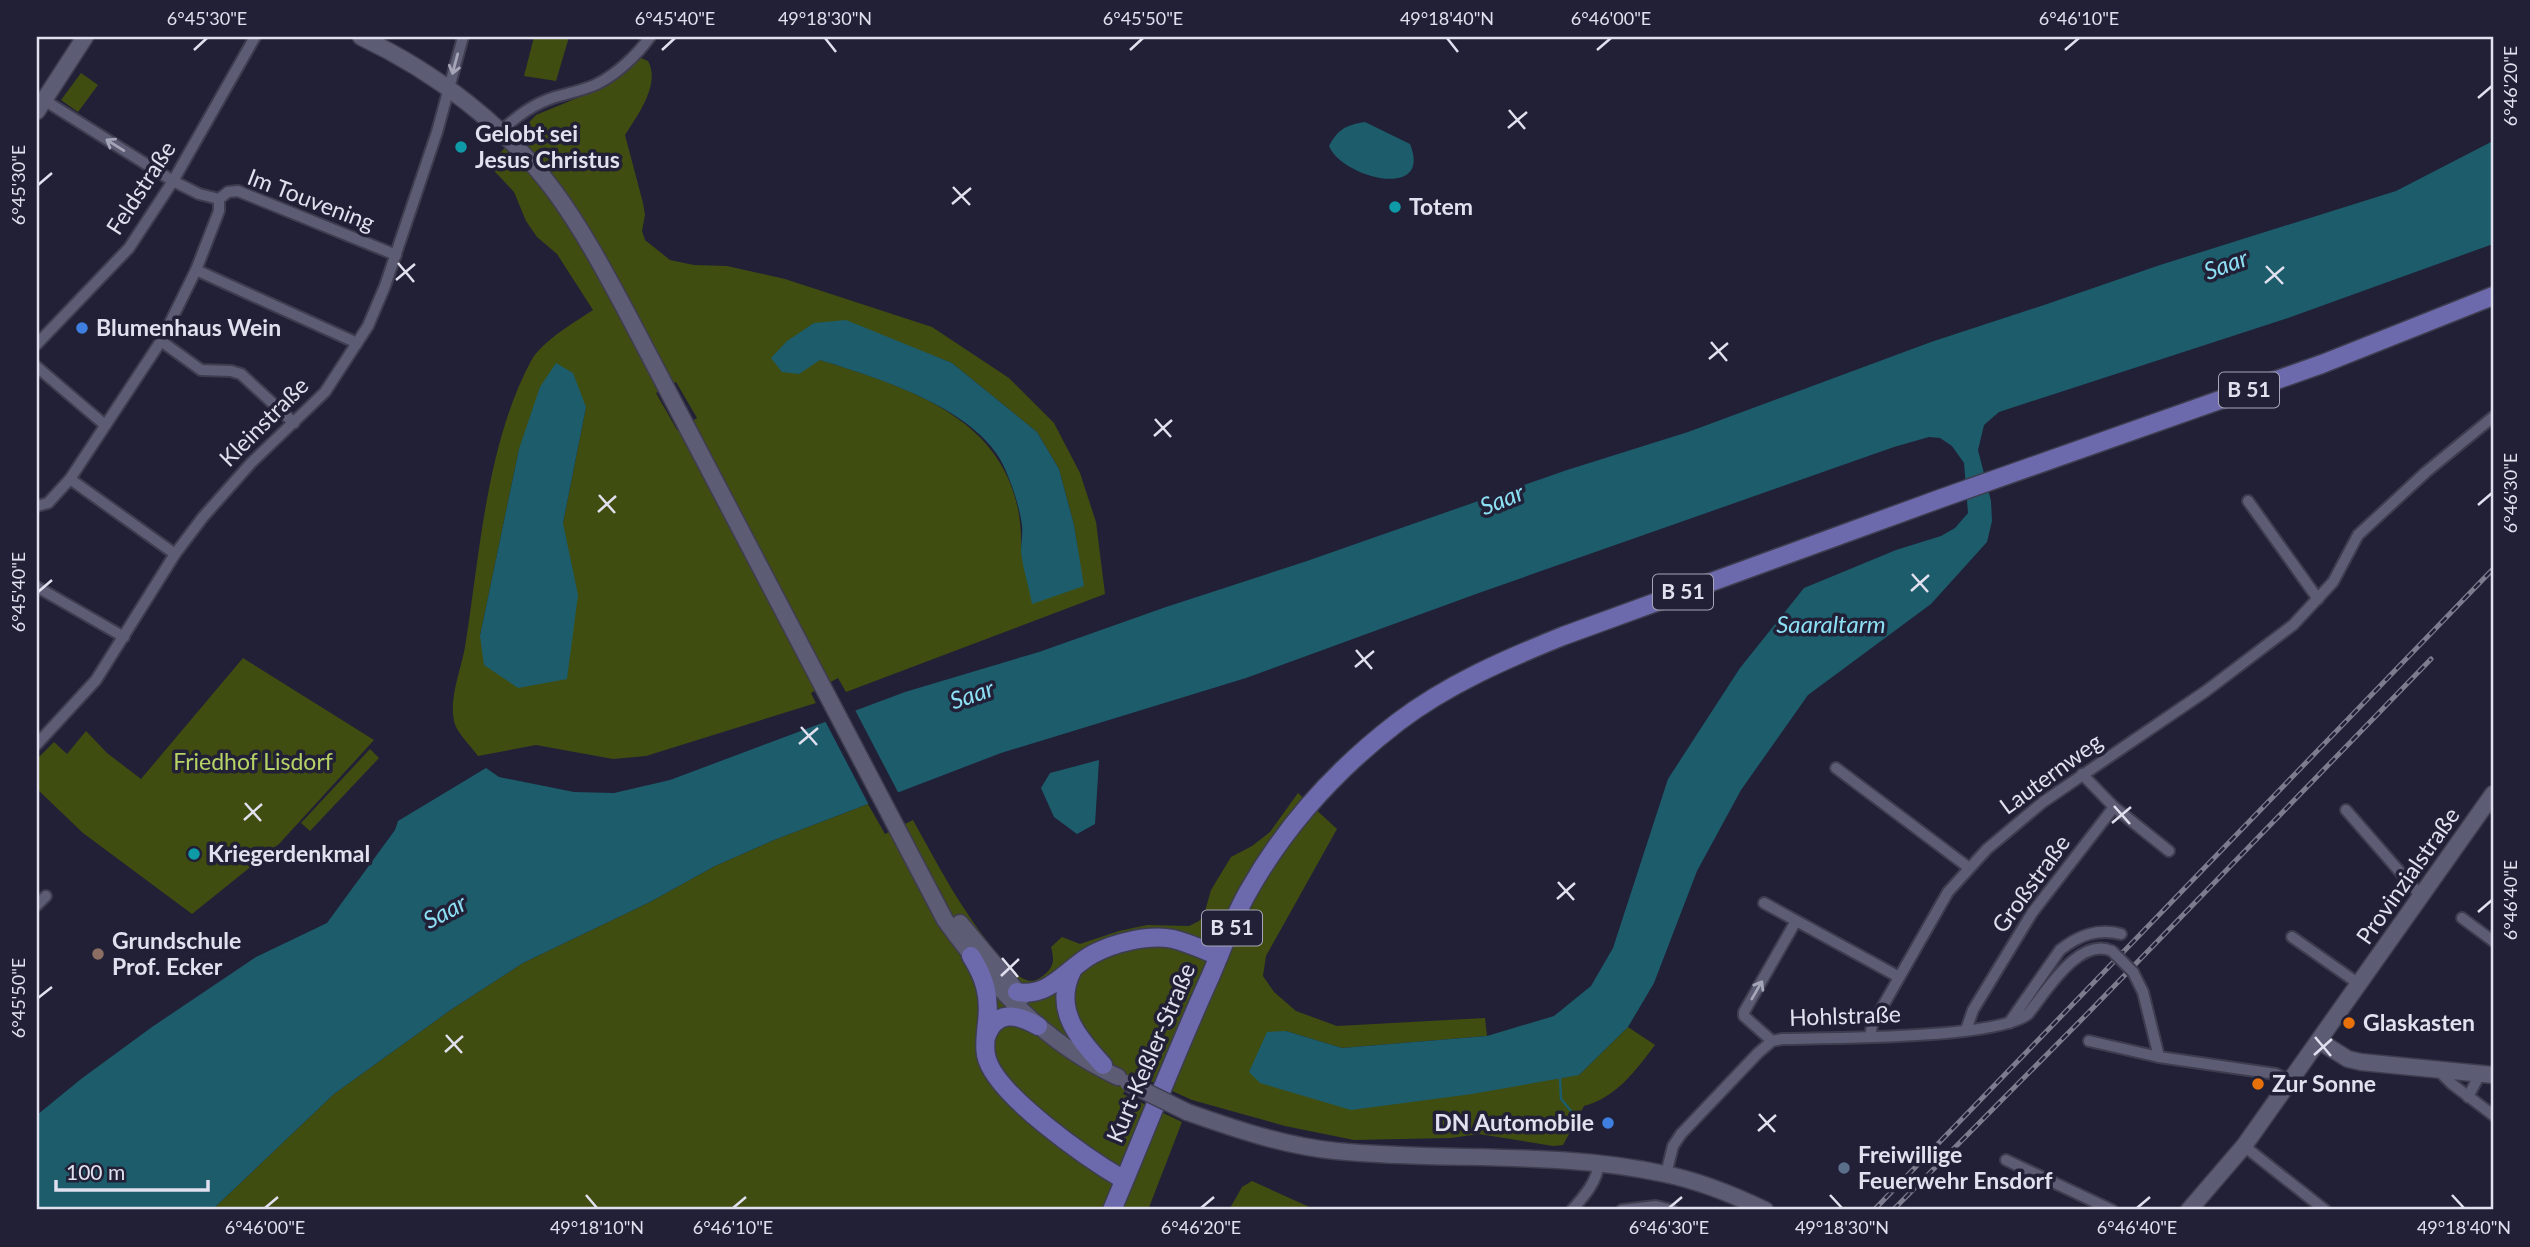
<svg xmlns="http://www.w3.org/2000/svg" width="2530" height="1247" font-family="Lato,sans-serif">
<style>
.green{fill:#3f4d11;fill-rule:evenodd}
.water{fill:#1d5c6b}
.pier{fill:#212036}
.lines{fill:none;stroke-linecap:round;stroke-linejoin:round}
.stream{stroke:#1d5c6b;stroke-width:2.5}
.street-casing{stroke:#3e3d4f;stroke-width:14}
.secondary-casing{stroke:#3e3d4f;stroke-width:19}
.primary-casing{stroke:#3e3d4f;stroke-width:21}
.street{stroke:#5d5c75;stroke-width:10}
.secondary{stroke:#5d5c75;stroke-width:16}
.primary{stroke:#6c6aac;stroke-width:18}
.rail-casing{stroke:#7d7c8f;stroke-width:5}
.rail{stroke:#212036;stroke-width:2.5;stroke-dasharray:8;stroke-linecap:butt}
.street-bridge-casing{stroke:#3e3d4f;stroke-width:14;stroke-linecap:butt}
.secondary-bridge-casing{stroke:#3e3d4f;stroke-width:19;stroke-linecap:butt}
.street-bridge{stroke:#5d5c75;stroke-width:10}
.secondary-bridge{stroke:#5d5c75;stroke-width:16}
.oneway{stroke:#a5a5b8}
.ticks{fill:none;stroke:#e0e0ef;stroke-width:2.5}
.culture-dot{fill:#0f9aa8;stroke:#212036;stroke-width:2.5}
.shop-dot{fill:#3f7fe0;stroke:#212036;stroke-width:2.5}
.education-dot{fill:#8d6e63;stroke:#212036;stroke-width:2.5}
.food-dot{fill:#e8710a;stroke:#212036;stroke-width:2.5}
.service-dot{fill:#5c6f8a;stroke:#212036;stroke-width:2.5}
.labels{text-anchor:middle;stroke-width:7;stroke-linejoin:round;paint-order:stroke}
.shield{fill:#212036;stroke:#a7a6b8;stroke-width:2}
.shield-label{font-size:21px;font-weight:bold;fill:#e0e0ef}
.poi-label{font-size:23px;font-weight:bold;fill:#e0e0ef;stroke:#212036;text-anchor:start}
.street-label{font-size:23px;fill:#e0e0ef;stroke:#212036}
.park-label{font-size:23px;fill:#b7d365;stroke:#212036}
.water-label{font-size:24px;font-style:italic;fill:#8ddff4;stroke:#212036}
.neatline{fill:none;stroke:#e0e0ef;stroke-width:2.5}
.ticks-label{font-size:18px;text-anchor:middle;fill:#e0e0ef}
</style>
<rect width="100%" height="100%" fill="#212036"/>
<g class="green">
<polygon points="534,37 569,37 556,81 524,76"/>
<path d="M641,58l7,3c13,23 -11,55 -23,74l18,68 2,12 -3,16 3,9 25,20 24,5 33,1 58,13 147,48 77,51 45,45 26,50 16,49 9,72 -259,98 -8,-14 -27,15 5,10 -170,53 -33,3 -77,-14 -58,11c-7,-10 -22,-24 -24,-35 -5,-24 7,-51 11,-74 15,-93 21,-202 66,-286 11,-20 44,-39 62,-51l-36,-56 -20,-17 -11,-16 -12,-29 -28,-30 15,-10 35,-37 63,-26 29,-19zM894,341l58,22 85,69 22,37 15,56 9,61 -62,-34c5,-126 -100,-161 -201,-192zM676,382l21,36 -20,12 -21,-37zM586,407l-23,116 -83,113 39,-187z"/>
<polygon points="81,73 98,85 78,112 61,100"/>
<polygon points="243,658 374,740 279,844 192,914 83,833 37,789 37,759 54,742 67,754 86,731 107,753 141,779"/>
<polygon points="370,749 379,758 310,831 301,823"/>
<path d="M1298,793l39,36 -71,127 -3,20 11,16 22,19 41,15 148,-8 2,18 -145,12 -56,-17 -37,41 330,3 49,-48 27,18c-19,25 -39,53 -71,61l-21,39 -10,1 -74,-12 -28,4 -97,2 -69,-14 -93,-26 -59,-27 -10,21 59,28 -34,88h-936l122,-116 118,-85 71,-46 127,-61 65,-36 59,-26 94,-36 17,30 28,-14c27,49 53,99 91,141 6,6 12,15 20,18 8,4 14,1 20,-4 11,-9 10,-16 7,-28l11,-10 18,7 39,-13 28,-6 42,1 10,-5 5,-6 7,-25 20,-33 21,-11 18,-14z"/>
<polygon points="1252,1181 1316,1210 1229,1210 1242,1187"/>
</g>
<g class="water">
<path d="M1365,122l45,22c23,57 -68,34 -81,2 9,-17 17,-21 36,-24z"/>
<polygon points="2493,141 2493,244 2288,318 1999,412 1984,425 1978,450 1991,501 1992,521 1987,542 1931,604 1808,695 1741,790 1697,871 1654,983 1628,1027 1579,1075 1472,1094 1351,1110 1260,1083 1249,1072 1267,1032 1286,1031 1342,1048 1487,1036 1554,1016 1591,986 1613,948 1668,779 1740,668 1804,588 1896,550 1941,536 1955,528 1968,513 1964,463 1952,446 1940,438 1929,437 1894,447 1476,594 1246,678 1001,753 774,840 715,866 650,902 523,963 452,1009 334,1094 212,1210 37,1210 37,1115 81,1079 152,1027 256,957 327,923 395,830 398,821 486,768 499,777 574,792 614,793 670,780 905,692 1039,652 1166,607 1304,562 1567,470 1688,432 1931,342 2047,304 2160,265 2396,191"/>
<path d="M846,320l106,43 85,69 22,37 15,56 10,61 -52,18c-3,-17 -9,-35 -11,-52 0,-9 2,-18 1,-27 -3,-21 -12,-48 -22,-66 -31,-53 -125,-82 -180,-99l-21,14 -17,-2 -11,-14 16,-17 27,-18z"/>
<polygon points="556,363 573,373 586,407 563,523 578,595 567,679 518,688 484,665 480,636 519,449 540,387"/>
<polygon points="1099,760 1095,824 1077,834 1054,817 1041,788 1050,773"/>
</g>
<polygon class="pier" points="854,708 900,796 870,807 824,719"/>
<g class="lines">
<polyline class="stream" points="1560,1076 1561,1099 1571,1111"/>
<defs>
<g id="street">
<polyline points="44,100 173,181 199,194 219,199 228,192 238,191 396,255"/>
<path d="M500,132c17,-16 33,-28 55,-35 14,-4 29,-7 42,-13 20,-10 40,-29 53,-47"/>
<polyline points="196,270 357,343"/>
<polyline points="161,341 201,370 231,371 241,374 294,423"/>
<polyline points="37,344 129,248 173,181 255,37"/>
<polyline points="37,367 105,425"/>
<polyline points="70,479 175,554"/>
<polyline points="2248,501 2318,599"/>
<polyline points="37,506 48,503 70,479 161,341 196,270 219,211 219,199"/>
<polyline points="37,587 124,637"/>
<polyline points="37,744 96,680 175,554 203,517 251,463 325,392 368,326 385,286 437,132 463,37"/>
<polyline points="1836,768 1968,867"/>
<polyline points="2082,774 2114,807 2169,851"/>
<polyline points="2346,810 2421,896"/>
<polyline points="1764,903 1899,977"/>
<polyline points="37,905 46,896"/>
<polyline points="2462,918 2493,941"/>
<polyline points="2292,937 2359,984"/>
<polyline points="2133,972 2143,992 2159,1057"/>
<path d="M2009,1023l51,-73c19,-15 38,-22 61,-16"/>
<polyline points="1966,1030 1973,1010 2032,913 2114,807"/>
<polyline points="1870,1037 1872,1025 1948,892 1987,849 2043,802 2206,691 2293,625 2333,582 2358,535 2426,472 2493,417"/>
<polyline points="1772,1041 1744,1016 1744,1012 1796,921"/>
<polyline points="2089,1041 2159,1057 2276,1074 2291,1081"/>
<polyline points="2439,1071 2452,1084 2493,1115"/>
<polyline points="2468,1097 2480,1074"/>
<polyline points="2244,1146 2325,1210"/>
<polyline points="2006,1160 2112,1210"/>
<path d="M1666,1174l7,-28 8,-12 77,-81 14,-12 10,-2c46,-1 215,0 246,-25 18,-22 51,-78 84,-63"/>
<path d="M1572,1210c13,-15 24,-27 27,-46"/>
<polyline points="1622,1210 1656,1206 1672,1210"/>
</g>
<g id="secondary">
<path d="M361,37c74,35 144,88 194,155 27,37 49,78 71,119l319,609c47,65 99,123 173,157"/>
<polyline points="37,111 85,37"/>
<polyline points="960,923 1022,997"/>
<polyline points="2319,1041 2348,1059 2361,1062 2493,1075"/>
<path d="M1187,1112c48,17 98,34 149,39 109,11 221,-1 329,23 34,7 69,21 100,36"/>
<polyline points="2189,1210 2244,1146 2493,794"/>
</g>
<g id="primary">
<path d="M971,956c14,22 19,40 16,66 -1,11 -3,22 -1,33 7,39 104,105 138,125"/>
<path d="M1072,971c-19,38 6,67 31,94"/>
<path d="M1017,992c33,6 50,-24 76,-38 21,-11 55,-20 80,-15 16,4 31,11 46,17"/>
<path d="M986,1037c10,-28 31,-23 52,-11"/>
<path d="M1112,1210c33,-78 64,-158 99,-235 12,-28 22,-57 37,-83 37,-66 90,-124 150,-170 50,-38 108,-63 165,-86l379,-138 380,-134 171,-68"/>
</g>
</defs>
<use href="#street" class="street-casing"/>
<use href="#secondary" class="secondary-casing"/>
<use href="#primary" class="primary-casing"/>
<use href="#street" class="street"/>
<use href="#secondary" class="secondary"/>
<use href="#primary" class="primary"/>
<defs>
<g id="rail">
<polyline points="1874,1210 2493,569"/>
<polyline points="1893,1210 2089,1012 2431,659"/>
</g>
</defs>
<use href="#rail" class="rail-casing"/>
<use href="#rail" class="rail"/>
<defs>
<polyline id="street-bridge" points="2112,951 2133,972"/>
<polyline id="secondary-bridge" points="1128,1083 1187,1112"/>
</defs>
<use href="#street-bridge" class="street-bridge-casing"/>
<use href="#secondary-bridge" class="secondary-bridge-casing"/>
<use href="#street-bridge" class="street-bridge"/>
<use href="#secondary-bridge" class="secondary-bridge"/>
</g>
<defs><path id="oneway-shaft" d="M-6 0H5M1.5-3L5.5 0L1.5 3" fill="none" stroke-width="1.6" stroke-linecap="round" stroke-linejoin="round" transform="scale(1.75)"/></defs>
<g class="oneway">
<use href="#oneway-shaft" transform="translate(455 64) rotate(105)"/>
<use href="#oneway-shaft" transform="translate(115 145) rotate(-148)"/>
<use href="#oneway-shaft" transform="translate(1757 990) rotate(-60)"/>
</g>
<path class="ticks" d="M825,38l11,14M1447,38l11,14M194,50l13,-12M662,50l13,-12M1130,50l13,-12M1597,50l14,-12M2065,50l14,-12M2478,98l14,-12M1509,110l16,19M1508,128l19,-16M38,185l14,-12M953,187l17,18M952,204l19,-16M398,263l16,19M2266,266l17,18M396,280l19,-16M2265,283l19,-16M1711,342l16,19M1709,359l19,-16M1155,419l16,18M1154,436l18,-16M599,495l16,18M2478,505l14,-12M598,512l18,-16M1912,574l16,18M1911,591l18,-16M38,592l14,-12M1356,650l16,19M1355,667l19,-16M801,727l16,18M799,744l19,-16M245,803l16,18M2114,806l16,18M244,820l18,-16M2112,823l19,-16M1558,882l16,18M1557,899l18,-16M2478,912l14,-12M1002,958l16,19M1001,976l18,-17M38,998l14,-11M446,1035l16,18M2315,1037l16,19M445,1052l18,-16M2314,1055l18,-16M1759,1114l16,18M1758,1131l18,-16M586,1195l11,13M1830,1195l12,13M2452,1195l12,13M265,1208l13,-11M733,1208l13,-11M1201,1208l13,-11M1669,1208l13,-11M2137,1208l13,-11"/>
<g class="culture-dot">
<circle cx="461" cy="147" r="7"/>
<circle cx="1395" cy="207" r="7"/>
<circle cx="194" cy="854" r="7"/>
</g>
<g class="shop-dot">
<circle cx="82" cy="328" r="7"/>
<circle cx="1608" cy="1123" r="7"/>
</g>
<circle class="education-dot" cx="98" cy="954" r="7"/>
<g class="food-dot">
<circle cx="2349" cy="1023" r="7"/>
<circle cx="2258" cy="1084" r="7"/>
</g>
<circle class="service-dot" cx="1844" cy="1168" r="7"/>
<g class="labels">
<g class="shield">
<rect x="2219" y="372.5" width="60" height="35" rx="5"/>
<rect x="1653" y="574.5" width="60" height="35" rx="5"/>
<rect x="1202" y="910.5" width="60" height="35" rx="5"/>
</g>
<g class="shield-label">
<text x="2249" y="397">B 51</text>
<text x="1683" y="599">B 51</text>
<text x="1232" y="935">B 51</text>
</g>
<g class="poi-label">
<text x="475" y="142">Gelobt sei<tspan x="475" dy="26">Jesus Christus</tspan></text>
<text x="1409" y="215">Totem</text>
<text x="96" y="336">Blumenhaus Wein</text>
<text x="208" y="862">Kriegerdenkmal</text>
<text x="112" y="949">Grundschule<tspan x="112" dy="26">Prof. Ecker</tspan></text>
<text x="2363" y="1031">Glaskasten</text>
<text x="2272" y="1092">Zur Sonne</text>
<text x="1594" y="1131" text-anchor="end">DN Automobile</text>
<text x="1858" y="1163">Freiwillige<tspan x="1858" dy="26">Feuerwehr Ensdorf</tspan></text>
</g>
<g class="street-label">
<text transform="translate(141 188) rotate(-57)" y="8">Feldstraße</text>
<text transform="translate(311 200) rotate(21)" y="8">Im Touvening</text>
<text transform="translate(264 422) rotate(-45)" y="8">Kleinstraße</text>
<text transform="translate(2051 774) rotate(-36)" y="8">Lauternweg</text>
<text transform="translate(2408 876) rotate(-55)" y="8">Provinzialstraße</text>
<text transform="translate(2031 884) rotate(-54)" y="8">Großstraße</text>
<text transform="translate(1845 1016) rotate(-2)" y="8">Hohlstraße</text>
<text transform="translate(1151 1053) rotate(-67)" y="8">Kurt-Keßler-Straße</text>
</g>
<g class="park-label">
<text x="253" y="770">Friedhof Lisdorf</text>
</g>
<g class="water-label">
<text transform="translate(2226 265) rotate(-20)" y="8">Saar</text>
<text transform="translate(1502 500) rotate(-22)" y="8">Saar</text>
<text x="1831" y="633">Saaraltarm</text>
<text transform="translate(972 695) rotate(-19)" y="8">Saar</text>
<text transform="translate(445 912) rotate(-28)" y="8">Saar</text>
</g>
</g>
<rect width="2530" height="1247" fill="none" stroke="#212036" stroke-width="77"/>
<path d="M56 1180v10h152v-10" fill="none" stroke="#e0e0ef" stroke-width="3.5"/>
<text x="66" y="1180" font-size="21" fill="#e0e0ef" stroke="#212036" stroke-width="5" paint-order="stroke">100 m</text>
<rect x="38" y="38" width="2454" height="1170" class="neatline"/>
<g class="ticks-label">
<text x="207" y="25">6°45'30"E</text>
<text x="675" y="25">6°45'40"E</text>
<text x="825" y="25">49°18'30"N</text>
<text x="1143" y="25">6°45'50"E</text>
<text x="1447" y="25">49°18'40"N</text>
<text x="1611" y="25">6°46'00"E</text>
<text x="2079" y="25">6°46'10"E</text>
<text transform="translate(2511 86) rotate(-90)" y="6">6°46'20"E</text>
<text transform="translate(19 185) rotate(-90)" y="6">6°45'30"E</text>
<text transform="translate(2511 493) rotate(-90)" y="6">6°46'30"E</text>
<text transform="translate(19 592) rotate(-90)" y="6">6°45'40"E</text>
<text transform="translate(2511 900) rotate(-90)" y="6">6°46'40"E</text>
<text transform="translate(19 998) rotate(-90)" y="6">6°45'50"E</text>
<text x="265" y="1234">6°46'00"E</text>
<text x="597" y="1234">49°18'10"N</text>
<text x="733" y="1234">6°46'10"E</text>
<text x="1201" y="1234">6°46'20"E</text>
<text x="1669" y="1234">6°46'30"E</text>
<text x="1842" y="1234">49°18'30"N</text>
<text x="2137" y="1234">6°46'40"E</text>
<text x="2464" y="1234">49°18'40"N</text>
</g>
</svg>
